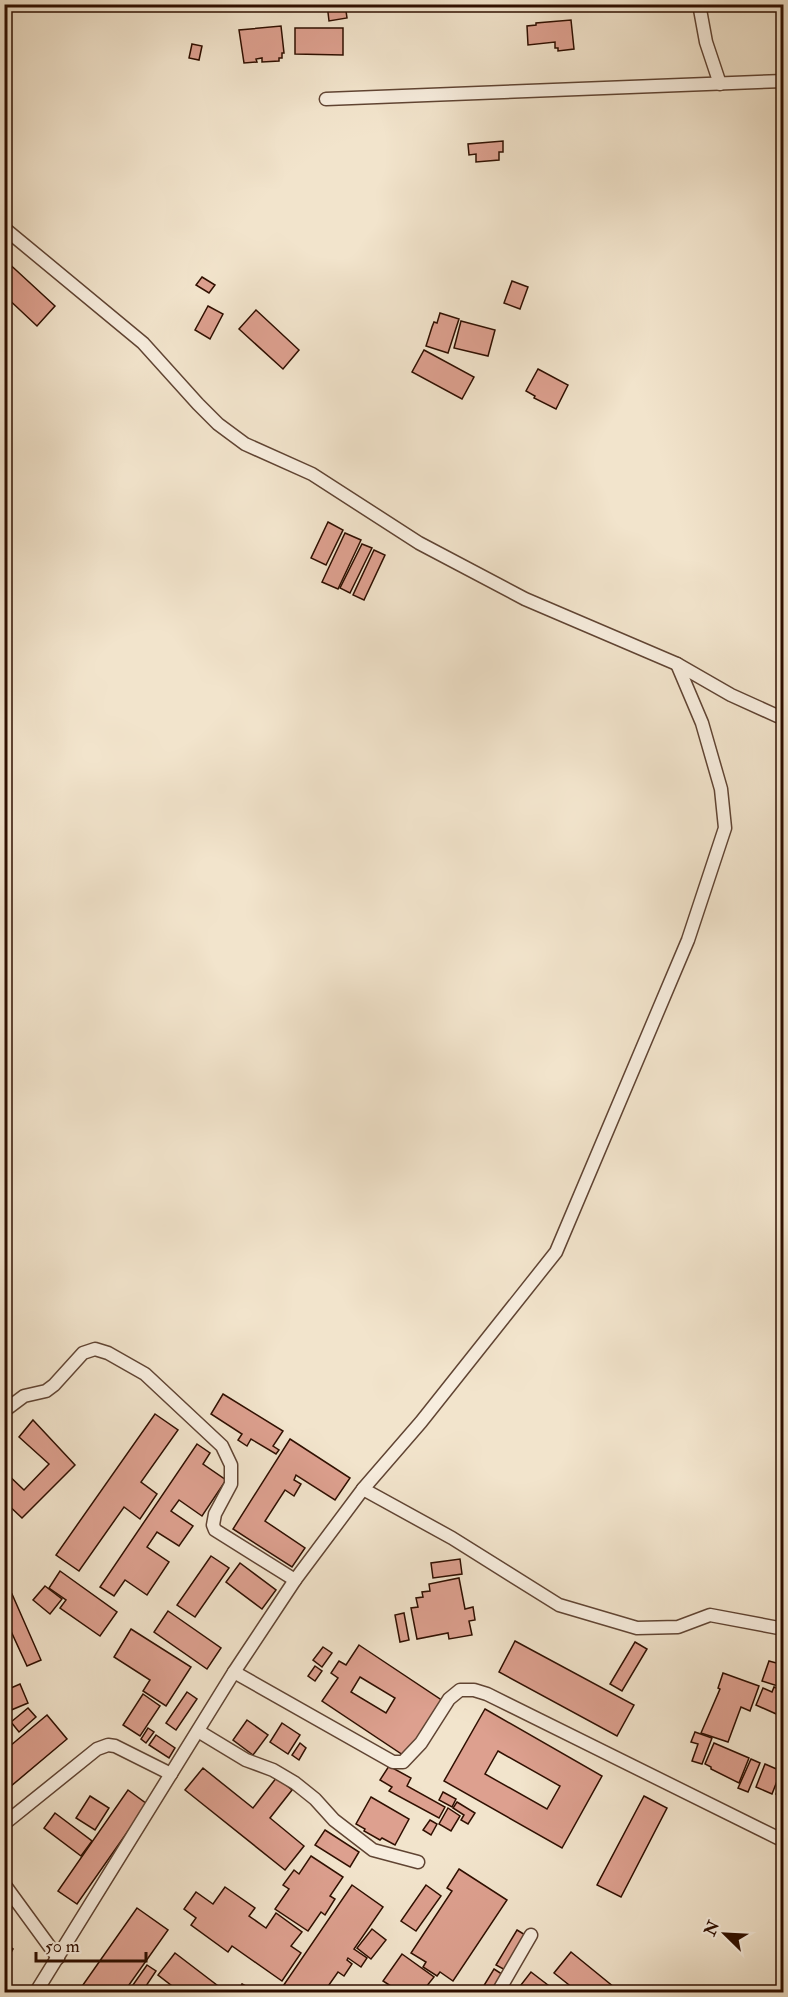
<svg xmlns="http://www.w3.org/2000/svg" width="788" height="1997" font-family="'IM FELL Double Pica',serif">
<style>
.building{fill:#dda08f;stroke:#2f0f00;stroke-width:1.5;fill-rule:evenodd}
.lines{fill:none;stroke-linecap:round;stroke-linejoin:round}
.street-casing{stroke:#604433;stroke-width:15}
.street{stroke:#f7edde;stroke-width:12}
</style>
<rect width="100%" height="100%" fill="#f2e4cc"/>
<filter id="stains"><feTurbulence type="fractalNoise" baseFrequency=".00333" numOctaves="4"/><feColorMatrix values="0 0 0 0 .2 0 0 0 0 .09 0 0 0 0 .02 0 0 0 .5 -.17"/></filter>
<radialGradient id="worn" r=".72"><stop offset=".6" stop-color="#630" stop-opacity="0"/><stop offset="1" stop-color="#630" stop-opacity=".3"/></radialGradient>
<g class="building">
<polygon points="327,4 345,4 347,18 329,21"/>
<polygon points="571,20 574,49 558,51 558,48 555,48 555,42 528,45 527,26 536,25 536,23"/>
<polygon points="281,26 284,53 282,53 282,58 279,58 279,61 262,62 262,58 256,59 257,62 244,63 239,30"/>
<polygon points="295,28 343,28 343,55 295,54"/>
<polygon points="192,44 202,46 199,60 189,58"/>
<polygon points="503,141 503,152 499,152 499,160 476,162 476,154 469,155 468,144"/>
<polygon points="4,259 55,306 37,326 4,295"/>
<polygon points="202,277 215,285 209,293 196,285"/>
<polygon points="512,281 528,287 520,309 504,303"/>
<polygon points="208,306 223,314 210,339 195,330"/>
<polygon points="256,310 299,350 283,369 239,329"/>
<polygon points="440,313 459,319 448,353 426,346 432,327 434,322 437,323"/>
<polygon points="461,321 495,330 488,356 454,348"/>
<polygon points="424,350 474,377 462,399 412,372"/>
<polygon points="538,369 568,385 556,409 534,398 535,396 526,391"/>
<polygon points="328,522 343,530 326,565 311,558"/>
<polygon points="345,533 361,540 338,589 322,582"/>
<polygon points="362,544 372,548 350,593 340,588"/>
<polygon points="374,550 385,555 364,600 353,595"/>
<polygon points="223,1394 283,1431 273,1446 279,1450 276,1454 251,1439 247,1446 238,1440 242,1434 211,1414"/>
<polygon points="155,1414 178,1430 141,1482 157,1494 140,1519 124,1507 79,1571 56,1555"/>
<polygon points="33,1420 75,1465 22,1518 4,1501 4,1471 24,1490 49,1464 19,1437"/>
<polygon points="290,1439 350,1478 335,1500 296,1475 294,1480 301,1484 294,1496 285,1490 265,1521 305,1548 292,1567 233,1529"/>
<polygon points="197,1444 210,1453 203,1464 226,1480 202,1516 179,1500 171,1511 193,1526 179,1546 157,1532 147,1547 169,1562 147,1595 125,1580 114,1596 100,1587"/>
<polygon points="211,1556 229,1568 195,1617 177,1605"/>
<polygon points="460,1559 462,1574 433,1578 431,1563"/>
<polygon points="240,1563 276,1590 262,1609 226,1582"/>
<polygon points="60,1571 117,1612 100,1636 60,1608 66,1600 49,1588"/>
<polygon points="459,1578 465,1609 473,1607 475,1620 469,1621 472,1635 449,1639 448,1633 417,1639 411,1608 418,1607 416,1598 423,1597 422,1592 430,1591 429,1584"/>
<polygon points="45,1586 62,1599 50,1614 33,1600"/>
<polygon points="12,1594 41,1660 27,1666 4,1616 4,1598"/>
<polygon points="168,1611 221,1648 207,1669 154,1632"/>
<polygon points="404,1613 409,1640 400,1642 395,1615"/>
<polygon points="131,1629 191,1667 166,1706 143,1691 150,1680 114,1657"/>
<polygon points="515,1641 634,1705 617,1736 499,1672"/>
<polygon points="635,1642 647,1649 622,1691 610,1684"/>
<path d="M359,1645l84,56 -37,56 -84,-56 16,-23 -7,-5 8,-12 7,4zM360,1677l35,21 -9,15 -35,-21z"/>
<polygon points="323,1647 332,1653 322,1667 313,1660"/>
<polygon points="769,1661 784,1665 784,1688 762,1681"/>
<polygon points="315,1666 322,1671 315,1681 308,1676"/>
<polygon points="723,1673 759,1686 750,1711 741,1707 728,1742 701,1733 720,1689 718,1688"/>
<polygon points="20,1684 28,1703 4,1713 4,1691"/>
<polygon points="774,1687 784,1691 783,1717 756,1705 763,1688 772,1692"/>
<polygon points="187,1692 197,1699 176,1730 166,1723"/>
<polygon points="143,1694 160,1706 140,1736 123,1725"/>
<polygon points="28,1708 36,1717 19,1732 11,1722"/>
<path d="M485,1709l117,67 -40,72 -118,-67zM498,1751l62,35 -13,23 -62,-35z"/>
<polygon points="47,1715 67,1739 4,1792 4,1751"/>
<polygon points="247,1720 268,1735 253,1755 233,1740"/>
<polygon points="282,1723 300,1735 288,1754 270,1742"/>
<polygon points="148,1728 154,1732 146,1743 141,1739"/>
<polygon points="695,1732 712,1738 702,1764 692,1761 698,1744 691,1742"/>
<polygon points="156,1735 175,1748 169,1758 149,1745"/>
<polygon points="300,1743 306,1748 299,1760 292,1755"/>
<polygon points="714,1743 749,1758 739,1783 711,1769 711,1767 705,1764"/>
<polygon points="751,1759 760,1763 748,1792 738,1788"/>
<polygon points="765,1764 781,1771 772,1794 756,1787"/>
<polygon points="389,1766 411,1778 407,1786 445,1807 439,1818 389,1791 392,1787 380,1780"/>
<polygon points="203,1768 253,1808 277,1777 292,1790 270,1818 304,1846 285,1870 185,1790"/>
<polygon points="784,1776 784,1797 776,1794"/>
<polygon points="128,1790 147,1804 77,1904 58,1891"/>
<polygon points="443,1792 456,1799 452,1807 439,1800"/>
<polygon points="90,1796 109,1808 95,1830 76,1818"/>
<polygon points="644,1796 667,1808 621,1897 597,1885"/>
<polygon points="371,1797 409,1819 395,1845 382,1838 380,1840 364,1831 365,1829 356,1824"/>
<polygon points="457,1802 475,1813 468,1824 461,1820 464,1815 453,1808"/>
<polygon points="448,1808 460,1816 451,1831 439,1824"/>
<polygon points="55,1813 92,1841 81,1856 44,1828"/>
<polygon points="430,1820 437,1824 431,1835 423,1830"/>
<polygon points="325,1830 359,1852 350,1867 315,1845"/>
<polygon points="311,1856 343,1877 330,1896 335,1899 325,1915 321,1912 308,1931 275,1909 289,1889 283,1885 294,1870 299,1874"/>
<polygon points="459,1869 507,1900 453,1981 440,1972 437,1976 423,1967 426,1962 411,1953 452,1891 447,1888"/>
<polygon points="352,1885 383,1907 354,1949 367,1958 361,1967 348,1958 347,1960 352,1964 344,1976 338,1972 324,1992 279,1992"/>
<polygon points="426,1885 441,1896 416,1931 401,1921"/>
<polygon points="225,1887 255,1908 249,1916 266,1928 276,1913 302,1932 291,1946 301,1953 282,1981 232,1946 228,1952 191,1925 196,1918 184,1909 196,1892 213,1904"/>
<polygon points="137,1908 168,1930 124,1992 78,1992"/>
<polygon points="372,1929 386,1940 371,1959 357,1948"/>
<polygon points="517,1930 527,1936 507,1971 496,1965"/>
<polygon points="4,1942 13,1949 5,1963 4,1963"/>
<polygon points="571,1952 620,1992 578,1992 554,1973"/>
<polygon points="175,1953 226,1992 180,1992 158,1975"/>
<polygon points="402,1954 434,1977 422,1992 400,1992 383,1981"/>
<polygon points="147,1965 156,1971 142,1992 128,1992"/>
<polygon points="494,1969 505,1976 496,1992 480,1992"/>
<polygon points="531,1972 557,1992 520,1992 517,1990"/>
<polygon points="242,1984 257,1992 238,1992"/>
</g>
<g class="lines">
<defs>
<g id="street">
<polyline points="699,4 706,42 720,84"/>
<polyline points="326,99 784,81"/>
<polyline points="4,228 143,343 198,404 218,424 245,444 312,474 419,543 525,599 677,664 731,695 784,719"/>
<polyline points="677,664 702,723 721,789 725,828 688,940 556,1252 421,1422 363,1489 452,1538 559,1605 637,1628 678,1627 710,1615 784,1629"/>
<polyline points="4,1411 24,1396 46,1391 54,1385 83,1353 95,1349 108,1353 145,1374 222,1446 231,1465 231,1484 215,1514 213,1525 215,1530 295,1580"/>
<polyline points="234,1672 393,1762 403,1762 421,1743 449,1699 460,1690 474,1690 487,1694 784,1841"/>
<polyline points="198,1731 246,1760 273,1770 295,1783 315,1799 334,1820 373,1850 418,1862"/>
<polyline points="4,1824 97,1749 108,1745 115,1746 171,1774"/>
<polyline points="4,1884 58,1958"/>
<polyline points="36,1992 234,1672 295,1580 363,1489"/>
<polyline points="498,1992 531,1935"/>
</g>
</defs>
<use href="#street" class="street-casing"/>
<use href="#street" class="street"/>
</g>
<rect width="788" height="1997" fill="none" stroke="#f2e4cc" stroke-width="24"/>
<rect x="6" y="6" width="776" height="1985" fill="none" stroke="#2f0f00" stroke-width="3"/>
<rect x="12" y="12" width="764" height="1973" fill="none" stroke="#2f0f00" stroke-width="1.5"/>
<g transform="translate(725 1934) rotate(294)" stroke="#f7edde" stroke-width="4.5" paint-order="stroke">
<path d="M0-4.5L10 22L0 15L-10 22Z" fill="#2f0f00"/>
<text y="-9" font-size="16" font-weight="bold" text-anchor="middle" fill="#2f0f00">N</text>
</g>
<path d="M36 1952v9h110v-9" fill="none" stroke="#2f0f00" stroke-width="3"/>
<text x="45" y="1952" font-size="18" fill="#2f0f00" stroke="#f7edde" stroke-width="4.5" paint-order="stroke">50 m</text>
<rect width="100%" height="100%" filter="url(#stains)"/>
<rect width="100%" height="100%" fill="url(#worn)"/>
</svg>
